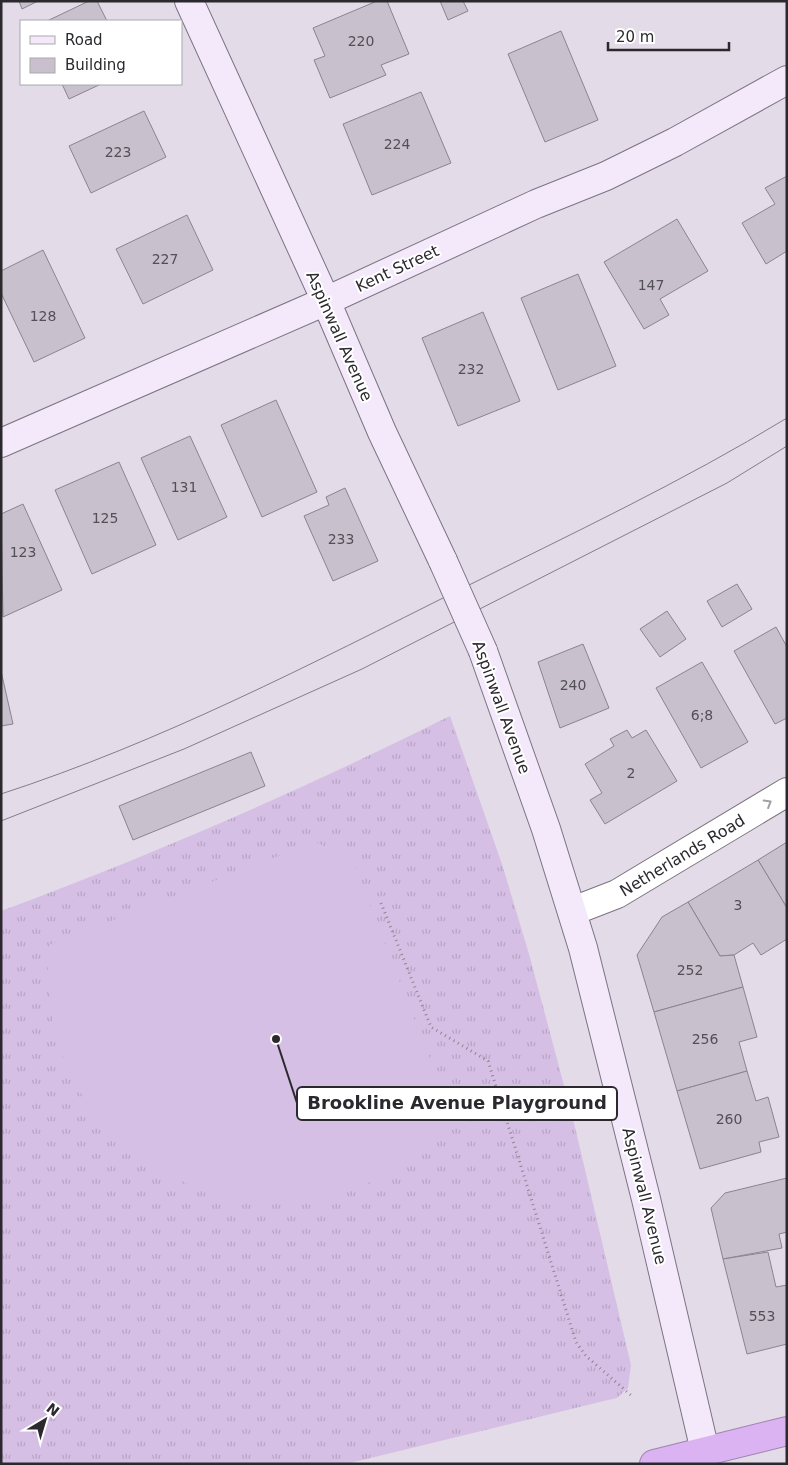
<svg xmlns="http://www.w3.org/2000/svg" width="788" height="1465" font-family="'DejaVu Sans',sans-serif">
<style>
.grass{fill:url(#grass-tufts)}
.pitch{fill:#d6bfe4}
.building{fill:#c8c1cd;stroke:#8b8490}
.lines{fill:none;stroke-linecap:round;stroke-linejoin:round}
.street-casing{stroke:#7b7480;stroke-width:30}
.secondary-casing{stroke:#7b7480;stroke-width:30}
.highway-casing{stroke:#9e83ae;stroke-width:30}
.path{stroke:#8c8790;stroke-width:3;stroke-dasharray:1 4;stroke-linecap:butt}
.street{stroke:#fff;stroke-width:28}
.secondary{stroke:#f4e8fb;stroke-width:28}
.highway{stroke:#dbb3f3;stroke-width:28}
.tram{stroke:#847e87;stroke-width:1}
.secondary-bridge-casing{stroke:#7b7480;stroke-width:30;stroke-linecap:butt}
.secondary-bridge{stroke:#f4e8fb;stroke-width:28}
.oneway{stroke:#a09fa1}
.labels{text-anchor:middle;stroke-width:4;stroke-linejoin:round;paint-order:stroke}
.number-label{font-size:14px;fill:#534f56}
.street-label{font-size:16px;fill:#2c292e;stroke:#fff}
.leader{fill:none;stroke:#2c292e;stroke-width:2}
.callout-dot{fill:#2c292e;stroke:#fff;stroke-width:2}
.callout{fill:#fff;stroke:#2c292e;stroke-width:2}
.callout-label{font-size:18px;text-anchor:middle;font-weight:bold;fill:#2c292e}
</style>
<defs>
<pattern id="grass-tufts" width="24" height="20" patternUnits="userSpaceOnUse" patternTransform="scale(1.25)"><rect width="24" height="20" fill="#d6bfe4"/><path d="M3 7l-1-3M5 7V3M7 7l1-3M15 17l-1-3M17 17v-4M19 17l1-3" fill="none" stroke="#b8a4c4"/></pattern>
</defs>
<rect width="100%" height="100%" fill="#e3dbe8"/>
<path class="grass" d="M450,716l52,148 27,90 45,169 57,242 -3,23 -11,10 -9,2 -262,64h-345v-553c154,-57 303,-122 449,-195z"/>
<path class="pitch" d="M315,842l36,16 102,259c-28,36 -67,62 -111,76 -120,37 -257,-38 -287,-161 -7,-29 -8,-57 -6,-87z"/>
<g class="building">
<polygon points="19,1 38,1 22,9"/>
<polygon points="89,1 97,1 107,21 47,21"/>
<polygon points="377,1 387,1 409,54 381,65 386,75 330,98 314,60 325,56 313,28"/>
<polygon points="440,1 463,1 468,11 448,20"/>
<polygon points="561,31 598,120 545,142 508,54"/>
<polygon points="62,84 101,84 69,99"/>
<polygon points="421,92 451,163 372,195 343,124"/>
<polygon points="144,111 166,157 91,193 69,146"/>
<polygon points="787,176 787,251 766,264 742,223 775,204 765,188"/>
<polygon points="187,215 213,270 143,304 116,249"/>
<polygon points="677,219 708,271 660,299 669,315 644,329 604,262"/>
<polygon points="43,250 85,338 34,362 1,293 1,271"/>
<polygon points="578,274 616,366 558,390 521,298"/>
<polygon points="483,312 520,401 458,426 422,338"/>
<polygon points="276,400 317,492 262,517 221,425"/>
<polygon points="190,436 227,517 178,540 141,458"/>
<polygon points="119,462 156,545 92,574 55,490"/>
<polygon points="345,488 378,561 333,581 304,516 329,505 326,497"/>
<polygon points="23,504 62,590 3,617 1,514"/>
<polygon points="737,584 752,609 722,627 707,601"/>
<polygon points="667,611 686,639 660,657 640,629"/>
<polygon points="776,627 787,647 787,718 775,724 734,651"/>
<polygon points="583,644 609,708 560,728 538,662"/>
<polygon points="702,662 748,742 701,768 656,688"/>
<polygon points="1,671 13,724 1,726"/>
<polygon points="627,730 632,738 646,730 677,781 605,824 590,800 602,793 585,764 614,746 610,739"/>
<polygon points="251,752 265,786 133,840 119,806"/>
<polygon points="787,842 787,908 758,860"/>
<polygon points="758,860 787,908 787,939 761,955 753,943 734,955 720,956 688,902"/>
<polygon points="688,902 720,956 734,955 743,987 654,1012 637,955 662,917"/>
<polygon points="743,987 757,1037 739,1042 747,1071 677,1091 654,1012"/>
<polygon points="747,1071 756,1101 768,1097 779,1137 759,1142 761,1152 700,1169 677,1091"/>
<polygon points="787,1178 787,1232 779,1234 782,1248 723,1259 711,1208 725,1193"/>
<polygon points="768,1252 776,1287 787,1285 787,1344 747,1354 723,1259"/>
</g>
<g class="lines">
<defs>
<polyline id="street" points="573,911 617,894 787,792"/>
<g id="secondary">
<polyline points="189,1 326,301 382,432 443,561"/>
<polyline points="1,443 326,301 536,204 606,176 675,142 787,80"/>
<polyline points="483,651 546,829 583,948 646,1199 705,1451"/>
</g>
<polyline id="highway" points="654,1464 787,1431"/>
</defs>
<use href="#street" class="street-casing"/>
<use href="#secondary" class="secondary-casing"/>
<use href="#highway" class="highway-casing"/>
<polyline class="path" points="381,903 431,1027 488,1061 576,1342 586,1356 633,1397"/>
<use href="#street" class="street"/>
<use href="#secondary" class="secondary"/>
<use href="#highway" class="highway"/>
<g class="tram">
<path d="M1,794c160,-52 310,-130 460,-205 110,-55 221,-107 326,-171"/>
<polyline points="1,821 184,749 362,669 727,483 787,446"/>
</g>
<defs>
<polyline id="secondary-bridge" points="443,561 483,651"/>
</defs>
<use href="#secondary-bridge" class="secondary-bridge-casing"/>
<use href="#secondary-bridge" class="secondary-bridge"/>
</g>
<defs><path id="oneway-chevron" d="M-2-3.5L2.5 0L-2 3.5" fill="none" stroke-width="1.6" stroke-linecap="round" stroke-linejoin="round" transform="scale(1.25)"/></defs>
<use class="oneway" href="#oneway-chevron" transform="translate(768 803) rotate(-31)"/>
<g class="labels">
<g class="number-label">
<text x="361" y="46">220</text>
<text x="397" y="149">224</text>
<text x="118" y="157">223</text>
<text x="165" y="264">227</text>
<text x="651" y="290">147</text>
<text x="43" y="321">128</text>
<text x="471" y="374">232</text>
<text x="184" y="492">131</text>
<text x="105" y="523">125</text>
<text x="341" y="544">233</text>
<text x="23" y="557">123</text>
<text x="573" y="690">240</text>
<text x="702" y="720">6;8</text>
<text x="631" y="778">2</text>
<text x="738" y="910">3</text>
<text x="690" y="975">252</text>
<text x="705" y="1044">256</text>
<text x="729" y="1124">260</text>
<text x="762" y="1321">553</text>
</g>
<g class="street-label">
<text transform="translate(397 268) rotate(-25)" y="6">Kent Street</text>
<text transform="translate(340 336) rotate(66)" y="6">Aspinwall Avenue</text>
<text transform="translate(502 707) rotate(70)" y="6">Aspinwall Avenue</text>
<text transform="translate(682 855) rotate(-31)" y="6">Netherlands Road</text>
<text transform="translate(645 1196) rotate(76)" y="6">Aspinwall Avenue</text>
</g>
</g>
<path class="leader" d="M276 1039L297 1103"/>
<circle class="callout-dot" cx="276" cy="1039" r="5"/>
<rect class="callout" x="297" y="1087" width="320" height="33" rx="5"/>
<g class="callout-label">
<text x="457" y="1109">Brookline Avenue Playground</text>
</g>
<rect width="788" height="1465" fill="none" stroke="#2c292e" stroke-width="5"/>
<rect x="20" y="20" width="162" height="65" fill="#ffffff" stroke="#aba9ab"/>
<rect x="30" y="36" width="25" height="8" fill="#f4e8fb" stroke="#aba9ab"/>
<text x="65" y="45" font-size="15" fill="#2c292e">Road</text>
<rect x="30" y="58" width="25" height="15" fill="#c8c1cd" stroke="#aba9ab"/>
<text x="65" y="70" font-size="15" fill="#2c292e">Building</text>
<g transform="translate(45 1420) rotate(38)" stroke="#ffffff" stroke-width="4" paint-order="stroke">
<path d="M0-4L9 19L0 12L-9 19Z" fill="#2c292e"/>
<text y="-8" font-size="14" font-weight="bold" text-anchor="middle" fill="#2c292e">N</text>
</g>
<path d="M608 42v8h121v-8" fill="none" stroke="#2c292e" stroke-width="2.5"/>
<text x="616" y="42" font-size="15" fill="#2c292e" stroke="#ffffff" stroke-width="4" paint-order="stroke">20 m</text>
</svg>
